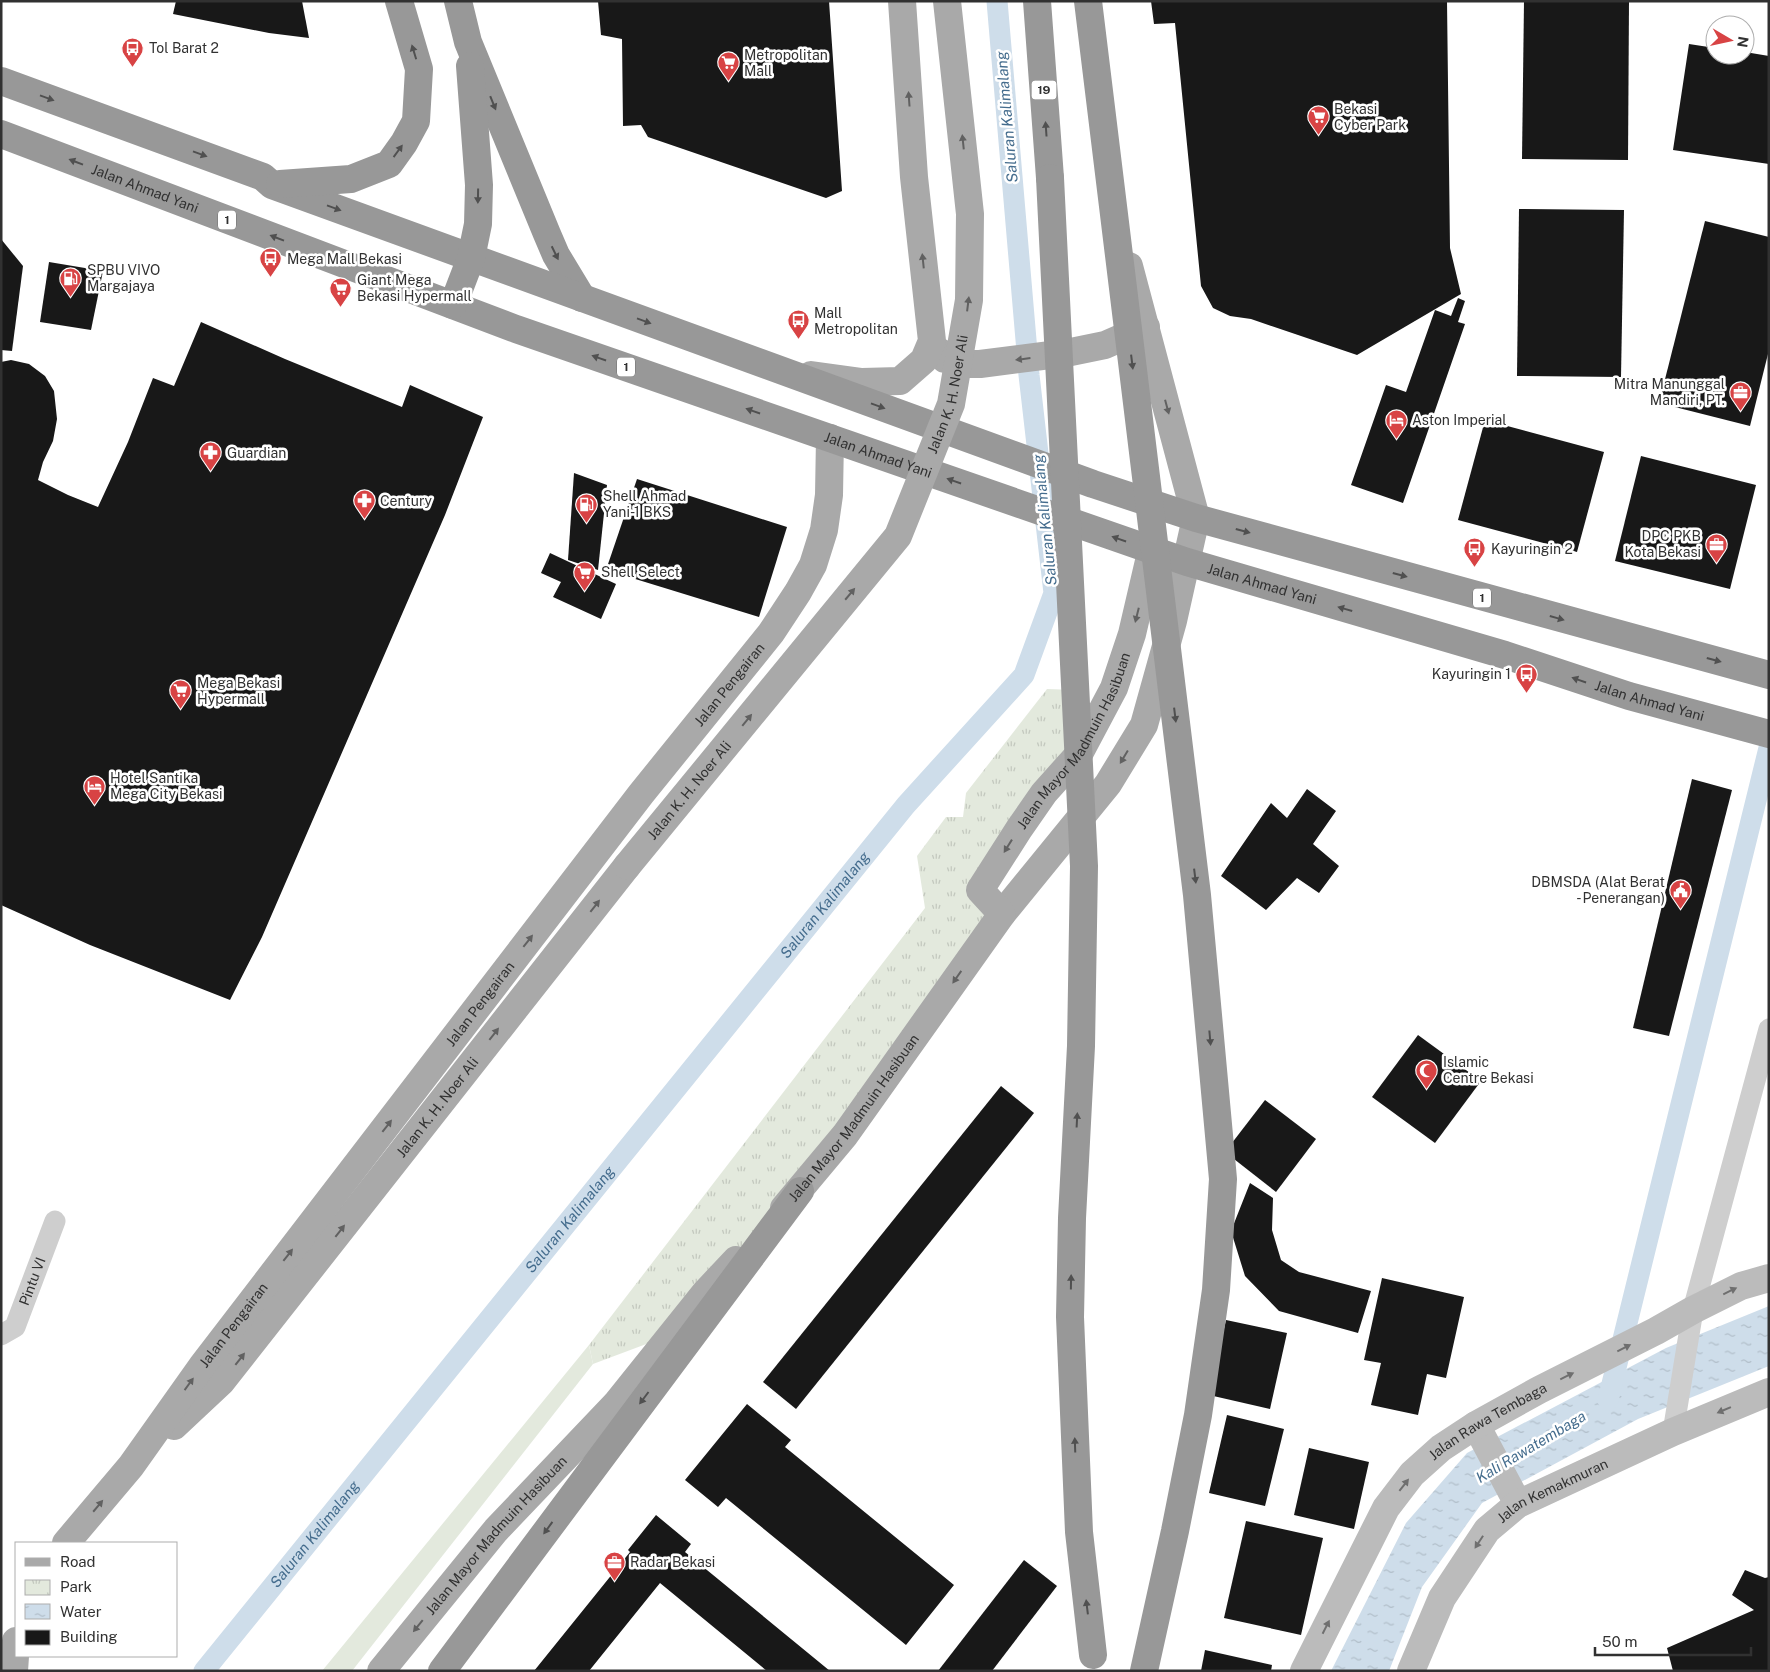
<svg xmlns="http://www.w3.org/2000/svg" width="1770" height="1672" font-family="'Public Sans',sans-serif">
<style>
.green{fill:#e3e9dd}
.park{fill:url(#park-tufts)}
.water{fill:url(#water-ripples)}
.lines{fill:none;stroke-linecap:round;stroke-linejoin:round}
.canal{stroke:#ceddea;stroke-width:21}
.building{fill:#181818}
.street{stroke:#cecece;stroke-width:21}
.secondary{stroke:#bbb;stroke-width:28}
.primary{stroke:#a9a9a9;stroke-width:28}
.highway{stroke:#989898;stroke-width:28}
.primary-bridge{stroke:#a9a9a9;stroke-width:28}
.highway-bridge{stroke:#989898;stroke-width:28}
.oneway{fill:#505050}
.oneway2{fill:#616161}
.oneway3{fill:#6f6f6f}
.labels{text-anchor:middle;stroke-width:5;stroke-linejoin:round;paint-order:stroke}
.shield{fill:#fff;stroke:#6f6f6f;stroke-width:1}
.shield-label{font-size:12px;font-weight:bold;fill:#313131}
.poi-label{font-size:14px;fill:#313131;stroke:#fff;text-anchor:start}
.street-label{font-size:14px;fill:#313131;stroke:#fff}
.water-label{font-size:15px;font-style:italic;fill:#446c8d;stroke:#fff}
</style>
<defs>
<pattern id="park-tufts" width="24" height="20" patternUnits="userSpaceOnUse" patternTransform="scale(1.25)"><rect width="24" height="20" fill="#e3e9dd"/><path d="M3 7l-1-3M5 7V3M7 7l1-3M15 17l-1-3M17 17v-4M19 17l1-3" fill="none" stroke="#c3c8be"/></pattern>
<pattern id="water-ripples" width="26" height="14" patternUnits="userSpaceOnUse" patternTransform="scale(1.25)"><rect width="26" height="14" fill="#ceddea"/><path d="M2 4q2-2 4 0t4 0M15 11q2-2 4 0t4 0" fill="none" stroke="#b1bec9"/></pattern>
</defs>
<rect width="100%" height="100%" fill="#fff"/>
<polygon class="green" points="589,1345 593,1364 352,1671 322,1671"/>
<polygon class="park" points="1047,689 1075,690 1079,754 980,890 1002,914 673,1334 593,1364 589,1345 925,908 917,856 946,817 963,817 966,793"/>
<polygon class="water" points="1769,1306 1769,1366 1638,1419 1482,1503 1422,1587 1389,1671 1331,1671 1406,1523 1467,1453 1666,1348"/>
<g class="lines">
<g class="canal">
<polyline points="1608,1400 1769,748"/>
<path id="s1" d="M204,1671l702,-866 118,-130 30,-82 -25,-218 -32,-374"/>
</g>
</g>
<g class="building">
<polygon points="176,1 302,1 309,38 269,33 173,14"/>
<polygon points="598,1 829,1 842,191 826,198 648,137 641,125 623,126 622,39 601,35"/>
<polygon points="1151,1 1447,1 1450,248 1461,294 1357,355 1251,319 1230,316 1213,308 1201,286 1175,23 1154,24"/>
<polygon points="1524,1 1629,1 1628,160 1522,159"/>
<polygon points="1689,44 1715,48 1715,55 1745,55 1745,52 1769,56 1769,164 1673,150"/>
<polygon points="1519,209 1624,210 1621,377 1517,376"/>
<polygon points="1705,221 1769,237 1769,350 1750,426 1659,403"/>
<polygon points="1,239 23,266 12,351 1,350"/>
<polygon points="49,262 103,271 91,330 40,322"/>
<polygon points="1458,298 1465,301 1458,322 1465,324 1403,503 1351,485 1386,385 1406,392 1435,310 1451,316"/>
<polygon points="201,322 285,359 402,407 410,385 483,417 445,515 262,937 230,1000 90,945 1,905 1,362 11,360 29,364 45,376 54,391 57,419 53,441 43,462 38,480 68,495 98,507 128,442 153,378 174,386"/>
<polygon points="1485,420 1604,452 1577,552 1458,520"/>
<polygon points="1641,456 1756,485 1730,589 1615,561"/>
<polygon points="574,473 607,485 598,570 568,560"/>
<polygon points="637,479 787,527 759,617 606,570"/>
<polygon points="550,553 616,584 601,619 553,597 561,582 541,573"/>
<polygon points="1692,779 1732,790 1669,1036 1633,1028"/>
<polygon points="1307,789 1336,811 1313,844 1339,866 1319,893 1297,878 1266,910 1221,876 1271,803 1287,818"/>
<polygon points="1418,1035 1481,1081 1435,1143 1372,1097"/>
<polygon points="1001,1086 1034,1113 796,1409 763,1382"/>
<polygon points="1265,1100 1316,1139 1276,1192 1225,1152"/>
<polygon points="1250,1183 1273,1198 1272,1230 1281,1260 1299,1272 1371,1291 1358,1333 1279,1311 1245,1276 1231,1231"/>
<polygon points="1382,1278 1464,1297 1446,1378 1427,1374 1418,1415 1371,1405 1381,1363 1364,1360"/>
<polygon points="1226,1320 1287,1333 1270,1409 1209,1395"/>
<polygon points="747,1404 791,1440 785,1447 954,1585 906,1645 726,1498 718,1507 685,1480"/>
<polygon points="1227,1415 1284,1429 1265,1506 1209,1493"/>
<polygon points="1309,1448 1369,1462 1354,1529 1294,1515"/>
<polygon points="656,1515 691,1544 685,1552 830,1671 767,1671 660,1583 589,1671 534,1671 630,1552 628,1550"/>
<polygon points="1246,1521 1323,1538 1301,1635 1224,1618"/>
<polygon points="1024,1560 1057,1586 992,1671 938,1671"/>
<polygon points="1745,1570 1765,1578 1769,1577 1769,1671 1673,1671 1667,1648 1754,1610 1732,1595"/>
<polygon points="1205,1650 1272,1665 1271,1671 1201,1671"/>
</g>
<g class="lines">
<g class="street">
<path id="s2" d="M1,1335l14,-8 40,-106"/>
<polyline points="1673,1432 1693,1310 1769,1029"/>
</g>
<g class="secondary">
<polyline points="1476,1425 1518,1504"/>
<path id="s3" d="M1304,1671l82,-163 26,-34 29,-26 35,-23 63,-35 117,-59 37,-21 48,-24 28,-8"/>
<path id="s4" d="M1411,1671l31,-73 45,-68 31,-26 155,-72 96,-40"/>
</g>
<g class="primary">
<polyline points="940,352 945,359 965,364 980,364 1066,353 1105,345 1146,327"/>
<polyline points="811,375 862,382 900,381 924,360 932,341 914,177 902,1"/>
<polyline points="1002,914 1108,784 1144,725 1173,621 1196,518 1129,266"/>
<path id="s5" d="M784,1208l61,-73 157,-221 -22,-24 39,-61 25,-36 35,-39 35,-66 18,-54 21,-90"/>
<path id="s6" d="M174,1426l47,-44 406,-516"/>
<path id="s7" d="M66,1543l65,-77 71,-100 439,-572 130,-161 27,-41 15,-27 11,-35 5,-35 1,-57"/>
<polyline points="14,1671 16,1641"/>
<path id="s8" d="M381,1671l115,-141 120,-126 89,-111 31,-33"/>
</g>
<g class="highway">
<polyline points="458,1 468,42 547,234 556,255 582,298"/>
<polyline points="1037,1 1050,178"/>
<polyline points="1,81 263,177 272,185 1093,484 1196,518 1769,675"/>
<path id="s9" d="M1,134l515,195 636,221 35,12 318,93 124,41 140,38"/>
<polyline points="280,184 351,179 389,164 404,143 416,121 419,69 399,1"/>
<polyline points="453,305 471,258 478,224 479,185 470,66"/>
<polyline points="442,1671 800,1191"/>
</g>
<path class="primary-bridge" id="s10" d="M627,866l271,-330 53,-132 18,-104 1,-86 -23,-213"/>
<g class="highway-bridge">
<polyline points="1088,1 1197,895 1223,1179 1216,1290 1198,1415 1175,1531 1144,1671"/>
<polyline points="1050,178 1084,866 1081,1046 1072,1218 1070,1317 1079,1532 1093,1655"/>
</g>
</g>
<defs><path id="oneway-solid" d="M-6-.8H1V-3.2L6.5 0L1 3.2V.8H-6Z" transform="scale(1.25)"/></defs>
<g class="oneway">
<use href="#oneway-solid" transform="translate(414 52) rotate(-107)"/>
<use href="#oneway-solid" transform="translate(47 98) rotate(20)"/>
<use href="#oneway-solid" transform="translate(493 103) rotate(68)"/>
<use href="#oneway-solid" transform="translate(1046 129) rotate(-94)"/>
<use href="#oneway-solid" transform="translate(398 151) rotate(-54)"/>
<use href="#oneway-solid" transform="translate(200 154) rotate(20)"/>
<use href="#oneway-solid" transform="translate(76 162) rotate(-159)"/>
<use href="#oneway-solid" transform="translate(478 196) rotate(91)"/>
<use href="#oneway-solid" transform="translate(334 208) rotate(20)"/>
<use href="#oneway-solid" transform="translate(277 238) rotate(-159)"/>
<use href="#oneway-solid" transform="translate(555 253) rotate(64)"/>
<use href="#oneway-solid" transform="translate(644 321) rotate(20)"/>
<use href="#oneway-solid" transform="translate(599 358) rotate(-161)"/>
<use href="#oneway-solid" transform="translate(1132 362) rotate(83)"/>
<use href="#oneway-solid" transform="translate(878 406) rotate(20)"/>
<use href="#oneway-solid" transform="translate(753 411) rotate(-161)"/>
<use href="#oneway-solid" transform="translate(954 481) rotate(-161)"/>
<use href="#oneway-solid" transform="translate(1243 531) rotate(15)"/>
<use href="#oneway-solid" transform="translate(1119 539) rotate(-161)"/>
<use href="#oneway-solid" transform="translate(1400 575) rotate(15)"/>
<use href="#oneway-solid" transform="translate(1345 609) rotate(-164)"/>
<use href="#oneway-solid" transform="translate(1557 618) rotate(16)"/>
<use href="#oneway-solid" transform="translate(1714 660) rotate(15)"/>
<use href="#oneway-solid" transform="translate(1579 680) rotate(-161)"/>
<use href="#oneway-solid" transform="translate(1175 715) rotate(83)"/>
<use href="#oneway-solid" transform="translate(1195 876) rotate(83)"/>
<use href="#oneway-solid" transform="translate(1210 1038) rotate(85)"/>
<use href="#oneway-solid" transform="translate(1077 1120) rotate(-87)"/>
<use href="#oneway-solid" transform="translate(1071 1282) rotate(-89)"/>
<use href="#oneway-solid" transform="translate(644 1398) rotate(127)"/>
<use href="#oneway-solid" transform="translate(1075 1445) rotate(-92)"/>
<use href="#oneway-solid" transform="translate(548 1528) rotate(126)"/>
<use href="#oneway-solid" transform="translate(1087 1607) rotate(-97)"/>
</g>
<g class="oneway2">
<use href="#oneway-solid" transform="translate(909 99) rotate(-94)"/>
<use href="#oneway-solid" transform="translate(963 142) rotate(-96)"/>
<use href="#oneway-solid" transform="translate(923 261) rotate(-96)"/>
<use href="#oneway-solid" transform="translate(968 304) rotate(-83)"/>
<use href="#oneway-solid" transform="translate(1023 359) rotate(173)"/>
<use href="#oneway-solid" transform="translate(1167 407) rotate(75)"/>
<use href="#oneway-solid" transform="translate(850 594) rotate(-50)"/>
<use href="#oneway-solid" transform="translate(1137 615) rotate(104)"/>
<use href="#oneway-solid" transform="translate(747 720) rotate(-51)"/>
<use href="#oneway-solid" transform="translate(1124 757) rotate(121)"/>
<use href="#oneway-solid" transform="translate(1008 846) rotate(122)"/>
<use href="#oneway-solid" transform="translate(595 906) rotate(-52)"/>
<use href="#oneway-solid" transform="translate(528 941) rotate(-52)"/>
<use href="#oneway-solid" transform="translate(957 977) rotate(125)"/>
<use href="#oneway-solid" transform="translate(494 1034) rotate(-52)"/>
<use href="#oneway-solid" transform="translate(387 1126) rotate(-52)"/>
<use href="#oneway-solid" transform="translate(340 1231) rotate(-52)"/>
<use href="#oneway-solid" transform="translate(288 1255) rotate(-52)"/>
<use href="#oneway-solid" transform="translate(240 1359) rotate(-52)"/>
<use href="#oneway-solid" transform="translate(189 1384) rotate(-54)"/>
<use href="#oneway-solid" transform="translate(98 1506) rotate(-50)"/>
<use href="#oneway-solid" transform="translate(418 1626) rotate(129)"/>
</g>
<g class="oneway3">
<use href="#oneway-solid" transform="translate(1730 1291) rotate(-26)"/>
<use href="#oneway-solid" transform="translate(1624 1348) rotate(-27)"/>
<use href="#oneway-solid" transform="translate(1567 1376) rotate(-26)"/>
<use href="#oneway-solid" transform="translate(1724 1410) rotate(157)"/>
<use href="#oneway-solid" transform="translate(1404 1485) rotate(-52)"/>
<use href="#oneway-solid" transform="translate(1479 1542) rotate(123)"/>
<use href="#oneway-solid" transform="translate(1326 1627) rotate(-63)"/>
</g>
<defs>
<symbol id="bus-pin" viewBox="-11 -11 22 30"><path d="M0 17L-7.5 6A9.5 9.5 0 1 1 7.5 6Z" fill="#d84344" stroke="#fff"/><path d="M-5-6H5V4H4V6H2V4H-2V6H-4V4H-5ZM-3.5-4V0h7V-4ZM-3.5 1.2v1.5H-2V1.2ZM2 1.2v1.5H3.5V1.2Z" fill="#fff"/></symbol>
<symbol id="supermarket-pin" viewBox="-11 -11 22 30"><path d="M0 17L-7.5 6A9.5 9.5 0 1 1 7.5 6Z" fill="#d84344" stroke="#fff"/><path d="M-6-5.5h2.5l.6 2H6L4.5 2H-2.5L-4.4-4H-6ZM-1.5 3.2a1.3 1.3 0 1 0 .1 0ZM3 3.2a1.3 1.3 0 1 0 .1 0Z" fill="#fff"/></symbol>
<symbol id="fuel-pin" viewBox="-11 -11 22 30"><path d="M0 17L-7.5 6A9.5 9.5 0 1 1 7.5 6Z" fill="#d84344" stroke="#fff"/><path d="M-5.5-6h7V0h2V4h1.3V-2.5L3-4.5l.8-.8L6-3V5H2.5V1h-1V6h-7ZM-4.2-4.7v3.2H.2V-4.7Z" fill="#fff"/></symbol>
<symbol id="office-pin" viewBox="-11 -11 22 30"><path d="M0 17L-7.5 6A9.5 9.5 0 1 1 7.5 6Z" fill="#d84344" stroke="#fff"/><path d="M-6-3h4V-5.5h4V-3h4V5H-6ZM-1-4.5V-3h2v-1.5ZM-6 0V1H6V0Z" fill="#fff"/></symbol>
<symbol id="hotel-pin" viewBox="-11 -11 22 30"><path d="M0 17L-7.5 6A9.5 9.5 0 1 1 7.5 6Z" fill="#d84344" stroke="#fff"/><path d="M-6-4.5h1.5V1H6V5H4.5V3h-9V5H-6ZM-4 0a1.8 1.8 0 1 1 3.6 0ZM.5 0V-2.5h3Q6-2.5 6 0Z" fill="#fff"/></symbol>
<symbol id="pharmacy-pin" viewBox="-11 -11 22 30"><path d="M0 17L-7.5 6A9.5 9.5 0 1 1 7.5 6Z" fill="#d84344" stroke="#fff"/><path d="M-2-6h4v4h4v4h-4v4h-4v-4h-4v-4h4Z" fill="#fff"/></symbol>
<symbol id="civic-pin" viewBox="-11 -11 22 30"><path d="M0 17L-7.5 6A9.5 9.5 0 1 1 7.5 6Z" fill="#d84344" stroke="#fff"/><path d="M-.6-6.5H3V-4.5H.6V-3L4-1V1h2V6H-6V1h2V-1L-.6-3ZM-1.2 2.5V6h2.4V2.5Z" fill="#fff"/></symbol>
<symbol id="mosque-pin" viewBox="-11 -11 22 30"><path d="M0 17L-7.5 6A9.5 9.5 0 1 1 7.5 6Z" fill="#d84344" stroke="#fff"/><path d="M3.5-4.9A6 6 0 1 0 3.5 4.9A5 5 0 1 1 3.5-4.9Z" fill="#fff"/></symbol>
</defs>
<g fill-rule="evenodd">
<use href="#bus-pin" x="120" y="36" width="25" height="34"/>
<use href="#supermarket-pin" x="716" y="50" width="25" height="34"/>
<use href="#supermarket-pin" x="1306" y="104" width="25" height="34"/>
<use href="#bus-pin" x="258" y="246" width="25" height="34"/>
<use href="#fuel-pin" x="58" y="266" width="25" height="34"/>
<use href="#supermarket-pin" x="328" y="276" width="25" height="34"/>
<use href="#bus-pin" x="786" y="308" width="25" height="34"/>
<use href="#office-pin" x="1728" y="380" width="25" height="34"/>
<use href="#hotel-pin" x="1384" y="408" width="25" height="34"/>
<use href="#pharmacy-pin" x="198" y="440" width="25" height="34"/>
<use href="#pharmacy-pin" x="352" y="488" width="25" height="34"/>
<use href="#fuel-pin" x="574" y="492" width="25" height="34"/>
<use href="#office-pin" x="1704" y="532" width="25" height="34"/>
<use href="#bus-pin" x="1462" y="536" width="25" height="34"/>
<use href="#supermarket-pin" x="572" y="560" width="25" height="34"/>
<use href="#bus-pin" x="1514" y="662" width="25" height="34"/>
<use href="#supermarket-pin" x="168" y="678" width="25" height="34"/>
<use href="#hotel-pin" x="82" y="774" width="25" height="34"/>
<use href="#civic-pin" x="1668" y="878" width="25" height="34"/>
<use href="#mosque-pin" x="1414" y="1058" width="25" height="34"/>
<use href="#office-pin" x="602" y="1550" width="25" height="34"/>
</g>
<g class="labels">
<g class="shield">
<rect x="1031.5" y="80.5" width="25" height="19" rx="4"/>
<rect x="218" y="210.5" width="18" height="19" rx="4"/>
<rect x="617" y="357.5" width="18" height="19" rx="4"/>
<rect x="1473" y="588.5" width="18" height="19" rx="4"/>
</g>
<g class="shield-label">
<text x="1044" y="94">19</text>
<text x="227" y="224">1</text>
<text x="626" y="371">1</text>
<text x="1482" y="602">1</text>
</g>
<g class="poi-label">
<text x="149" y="53">Tol Barat 2</text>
<text x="744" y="60">Metropolitan<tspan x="744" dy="16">Mall</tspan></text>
<text x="1334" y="114">Bekasi<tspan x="1334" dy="16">Cyber Park</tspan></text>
<text x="287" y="264">Mega Mall Bekasi</text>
<text x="87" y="275">SPBU VIVO<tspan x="87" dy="16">Margajaya</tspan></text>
<text x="357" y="285">Giant Mega<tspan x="357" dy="16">Bekasi Hypermall</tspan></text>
<text x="814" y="318">Mall<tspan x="814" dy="16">Metropolitan</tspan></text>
<text x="1725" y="389" text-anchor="end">Mitra Manunggal<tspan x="1725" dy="16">Mandiri, PT.</tspan></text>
<text x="1412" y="425">Aston Imperial</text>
<text x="227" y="458">Guardian</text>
<text x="603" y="501">Shell Ahmad<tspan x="603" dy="16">Yani-1 BKS</tspan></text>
<text x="380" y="506">Century</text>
<text x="1701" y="541" text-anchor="end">DPC PKB<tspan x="1701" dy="16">Kota Bekasi</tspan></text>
<text x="1491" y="554">Kayuringin 2</text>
<text x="601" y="577">Shell Select</text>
<text x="1511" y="679" text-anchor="end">Kayuringin 1</text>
<text x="197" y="688">Mega Bekasi<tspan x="197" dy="16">Hypermall</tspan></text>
<text x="110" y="783">Hotel Santika<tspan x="110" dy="16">Mega City Bekasi</tspan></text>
<text x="1665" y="887" text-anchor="end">DBMSDA (Alat Berat<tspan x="1665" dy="16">- Penerangan)</tspan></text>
<text x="1443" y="1067">Islamic<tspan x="1443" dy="16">Centre Bekasi</tspan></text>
<text x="630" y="1567">Radar Bekasi</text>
</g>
<g class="street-label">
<text dy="5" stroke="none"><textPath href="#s9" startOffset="154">Jalan Ahmad Yani</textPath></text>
<text dy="5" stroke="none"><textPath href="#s10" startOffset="578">Jalan K. H. Noer Ali</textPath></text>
<text dy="5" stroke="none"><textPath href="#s9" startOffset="934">Jalan Ahmad Yani</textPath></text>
<text dy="5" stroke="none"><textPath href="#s9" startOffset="1339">Jalan Ahmad Yani</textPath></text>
<text dy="5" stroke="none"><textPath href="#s7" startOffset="1085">Jalan Pengairan</textPath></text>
<text dy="5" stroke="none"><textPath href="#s9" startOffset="1744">Jalan Ahmad Yani</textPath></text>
<text dy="5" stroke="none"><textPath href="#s5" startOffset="576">Jalan Mayor Madmuin Hasibuan</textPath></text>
<text dy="5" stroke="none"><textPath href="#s10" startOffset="98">Jalan K. H. Noer Ali</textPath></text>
<text dy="5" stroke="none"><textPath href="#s7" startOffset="680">Jalan Pengairan</textPath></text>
<text dy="5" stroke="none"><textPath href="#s6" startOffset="414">Jalan K. H. Noer Ali</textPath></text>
<text dy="5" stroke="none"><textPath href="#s5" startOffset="114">Jalan Mayor Madmuin Hasibuan</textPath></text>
<text dy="5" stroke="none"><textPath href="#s2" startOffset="65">Pintu VI</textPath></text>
<text dy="5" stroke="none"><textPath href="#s7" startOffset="275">Jalan Pengairan</textPath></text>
<text dy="5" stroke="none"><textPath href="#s3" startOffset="318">Jalan Rawa Tembaga</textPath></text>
<text dy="5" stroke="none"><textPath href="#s4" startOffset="238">Jalan Kemakmuran</textPath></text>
<text dy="5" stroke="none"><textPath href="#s8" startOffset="178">Jalan Mayor Madmuin Hasibuan</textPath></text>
</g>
<g class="water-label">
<text transform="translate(1007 117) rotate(-95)" y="5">Saluran Kalimalang</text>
<text transform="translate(1045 520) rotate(-96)" y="5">Saluran Kalimalang</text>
<text dy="5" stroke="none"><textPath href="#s1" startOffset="986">Saluran Kalimalang</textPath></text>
<text dy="5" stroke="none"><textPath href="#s1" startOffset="581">Saluran Kalimalang</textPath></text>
<text transform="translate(1531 1447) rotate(-31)" y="5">Kali Rawatembaga</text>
<text dy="5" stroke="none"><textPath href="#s1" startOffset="176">Saluran Kalimalang</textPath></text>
</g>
</g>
<rect width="1770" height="1672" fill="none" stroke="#313131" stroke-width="5"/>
<rect x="15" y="1542" width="162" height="115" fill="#ffffff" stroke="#adadad"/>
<rect x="25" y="1558" width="25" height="8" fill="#a9a9a9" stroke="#adadad"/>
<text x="60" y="1567" font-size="15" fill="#313131">Road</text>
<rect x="25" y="1580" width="25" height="15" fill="url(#park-tufts)" stroke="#adadad"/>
<text x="60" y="1592" font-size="15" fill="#313131">Park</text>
<rect x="25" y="1604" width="25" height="15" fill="url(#water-ripples)" stroke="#adadad"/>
<text x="60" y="1617" font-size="15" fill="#313131">Water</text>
<rect x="25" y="1630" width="25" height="15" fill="#181818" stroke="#adadad"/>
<text x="60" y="1642" font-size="15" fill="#313131">Building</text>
<g transform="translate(1730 40) rotate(99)"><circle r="24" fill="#ffffff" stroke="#adadad"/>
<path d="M0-4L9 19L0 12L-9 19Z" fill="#d84344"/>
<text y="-8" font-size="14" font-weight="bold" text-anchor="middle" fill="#313131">N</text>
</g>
<path d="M1595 1647v8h156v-8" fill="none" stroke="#313131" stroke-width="2.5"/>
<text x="1602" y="1647" font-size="15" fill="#313131" stroke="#ffffff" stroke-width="4" paint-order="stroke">50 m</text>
</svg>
